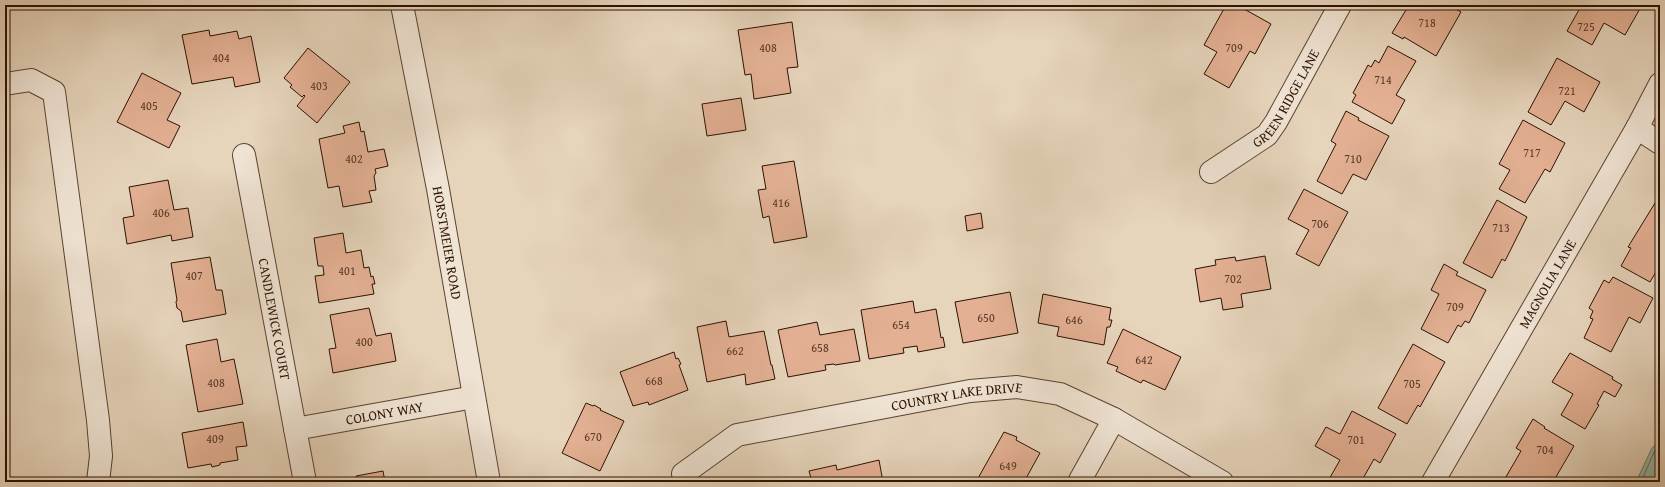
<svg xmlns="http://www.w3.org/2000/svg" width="1665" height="487" font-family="'Gentium Book Plus',serif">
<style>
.water{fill:#97b9ab;stroke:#6c7667}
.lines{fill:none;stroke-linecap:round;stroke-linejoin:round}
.shore{stroke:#616556;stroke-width:1}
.building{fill:#e3b093;stroke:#2b1101}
.minor-casing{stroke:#5a4230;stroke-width:24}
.minor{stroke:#efe3d3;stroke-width:22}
.labels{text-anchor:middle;stroke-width:3;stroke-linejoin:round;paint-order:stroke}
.number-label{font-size:12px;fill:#593926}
.street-label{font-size:14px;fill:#2b1101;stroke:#efe3d3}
</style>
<rect width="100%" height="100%" fill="#e6d4bb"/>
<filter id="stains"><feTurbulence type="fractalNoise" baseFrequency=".005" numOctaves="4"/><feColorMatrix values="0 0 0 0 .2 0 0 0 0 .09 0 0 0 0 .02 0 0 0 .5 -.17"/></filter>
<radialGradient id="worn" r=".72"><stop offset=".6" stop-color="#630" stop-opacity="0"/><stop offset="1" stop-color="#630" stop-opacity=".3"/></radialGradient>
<polygon class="water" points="1660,441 1660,482 1636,482 1652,448"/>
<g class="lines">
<polyline class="shore" points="1641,482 1655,450 1660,446"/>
</g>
<g class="building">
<polygon points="1226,5 1237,5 1271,24 1255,54 1250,51 1229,88 1204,74 1217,52 1204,45"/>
<polygon points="1409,5 1415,7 1416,5 1449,5 1461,12 1436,56 1404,37 1403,39 1392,33"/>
<polygon points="1574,5 1642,5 1625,35 1604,23 1592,45 1567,31 1580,8"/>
<polygon points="792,22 798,67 787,68 791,93 754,99 751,74 745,75 738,30"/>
<polygon points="209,30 210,36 237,31 239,39 251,36 260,82 235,87 233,77 192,84 182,35"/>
<polygon points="1388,46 1416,61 1396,95 1405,100 1392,124 1352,102 1356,95 1353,93 1368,65 1371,67 1375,60 1379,63"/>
<polygon points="308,48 350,82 317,123 297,106 305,96 304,95 302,97 290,87 292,85 284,78"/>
<polygon points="1557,58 1600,82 1584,112 1565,101 1551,125 1528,112"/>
<polygon points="142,73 181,93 167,120 180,126 169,148 117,122"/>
<polygon points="741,98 746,130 707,136 702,104"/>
<polygon points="1346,111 1359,118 1358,120 1389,136 1366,180 1353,174 1342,194 1317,181 1336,144 1331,141"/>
<polygon points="1523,120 1565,143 1550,172 1545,169 1525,203 1499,189 1510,170 1499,164"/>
<polygon points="359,122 361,132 364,131 368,152 384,149 388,166 375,169 376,173 374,176 376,190 369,191 372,202 343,207 339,186 328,188 319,139 345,133 343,126"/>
<polygon points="794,161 807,237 774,243 769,216 763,218 758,190 766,189 762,166"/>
<polygon points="168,180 174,210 188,208 193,237 172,241 171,235 127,244 123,218 134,216 129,187"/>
<polygon points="1304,189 1348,212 1319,266 1296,254 1309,230 1288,219"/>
<polygon points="1497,200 1527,217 1505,261 1502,259 1492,278 1463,263"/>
<polygon points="1655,203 1660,206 1660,265 1650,282 1621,266 1631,248 1628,247"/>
<polygon points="981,213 983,228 967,231 965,216"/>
<polygon points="343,233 346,253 361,250 364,268 369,267 371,277 373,276 375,284 372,284 374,294 319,303 315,276 324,275 323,266 318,266 314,238"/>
<polygon points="1265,256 1271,289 1241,294 1243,307 1223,310 1221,298 1200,302 1195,269 1216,265 1215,260 1235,257 1236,261"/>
<polygon points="210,257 216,290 222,290 226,314 183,322 181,311 177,308 176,302 177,300 171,263"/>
<polygon points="1444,264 1458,272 1456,275 1486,290 1469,323 1465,321 1461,327 1458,325 1448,343 1421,329 1439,294 1431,290"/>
<polygon points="1613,277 1653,298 1640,323 1629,317 1611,352 1584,338 1593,319 1590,318 1593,311 1589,308 1604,280 1609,283"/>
<polygon points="1010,292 1018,333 963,343 955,302"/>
<polygon points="1043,294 1111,308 1109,320 1112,320 1110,327 1107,327 1104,345 1057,336 1059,327 1038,323"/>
<polygon points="913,301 915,313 936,309 941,338 943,337 945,347 918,352 917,346 903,348 904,353 869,359 861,310"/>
<polygon points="369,308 376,336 391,333 396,361 333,373 329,349 336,348 330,315"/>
<polygon points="726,321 729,337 764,331 771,365 772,365 775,379 746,385 745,374 707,382 697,327"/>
<polygon points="817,322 820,335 854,329 860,361 835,365 834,364 825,365 826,370 788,377 778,330"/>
<polygon points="1123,329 1181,357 1165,390 1143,380 1141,383 1116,371 1118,367 1107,363"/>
<polygon points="217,339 221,362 234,359 243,404 198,412 186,345"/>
<polygon points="1413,344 1445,362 1420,407 1418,405 1407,424 1378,408"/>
<polygon points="674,352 676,359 678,358 681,364 679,365 688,390 649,405 648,402 633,406 620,372"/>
<polygon points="1570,353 1613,377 1612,379 1622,385 1615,397 1604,391 1597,404 1599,405 1585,429 1561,415 1573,394 1552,382"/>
<polygon points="586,403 593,406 594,405 601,409 600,410 624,421 600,471 562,453"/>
<polygon points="1352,411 1396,434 1380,463 1374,459 1361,482 1330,482 1328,481 1340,460 1315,446 1326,427 1340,434"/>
<polygon points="1533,419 1545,427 1544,428 1574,446 1553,482 1503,482 1521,451 1516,448"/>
<polygon points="243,422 247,446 236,447 238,460 220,463 220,465 212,467 211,464 188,468 182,433"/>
<polygon points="1004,432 1017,437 1016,440 1040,453 1024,482 981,482 977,480"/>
<polygon points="879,460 883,482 812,482 809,471 836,465 837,470"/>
<polygon points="383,471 385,482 357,482 356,476"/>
</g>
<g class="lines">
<defs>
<g id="minor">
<path id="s1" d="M402,5l36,184 51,293"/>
<polyline points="5,84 31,80 54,92 98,420 101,456 98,482"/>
<polyline points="1637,128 1660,143"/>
<path id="s2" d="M244,155l61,327"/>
<path id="s3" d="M1211,172l56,-37 9,-13 64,-117"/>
<path id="s4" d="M295,429l179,-32"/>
<path id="s5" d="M683,474l54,-39 233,-44 47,-4 43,7 54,25 108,63"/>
<polyline points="1079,482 1114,419"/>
<path id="s6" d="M1433,482l204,-354 23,-44"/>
</g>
</defs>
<use href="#minor" class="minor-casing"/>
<use href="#minor" class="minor"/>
</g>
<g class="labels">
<g class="number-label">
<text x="1427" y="27">718</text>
<text x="1586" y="31">725</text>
<text x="768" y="52">408</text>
<text x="1234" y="52">709</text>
<text x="221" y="62">404</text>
<text x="1383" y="84">714</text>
<text x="319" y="90">403</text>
<text x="1567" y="95">721</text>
<text x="149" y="110">405</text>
<text x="1532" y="157">717</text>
<text x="354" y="163">402</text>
<text x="1353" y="163">710</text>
<text x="781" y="207">416</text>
<text x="161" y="217">406</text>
<text x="1320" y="228">706</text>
<text x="1501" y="232">713</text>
<text x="347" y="275">401</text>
<text x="194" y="280">407</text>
<text x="1233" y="283">702</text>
<text x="1455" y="311">709</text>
<text x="986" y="322">650</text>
<text x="1074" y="324">646</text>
<text x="901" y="329">654</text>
<text x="364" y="346">400</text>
<text x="820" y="352">658</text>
<text x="735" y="355">662</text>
<text x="1144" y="364">642</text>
<text x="654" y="385">668</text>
<text x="216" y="387">408</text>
<text x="1412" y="388">705</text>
<text x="593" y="441">670</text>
<text x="215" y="443">409</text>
<text x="1356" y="444">701</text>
<text x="1545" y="454">704</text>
<text x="1008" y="470">649</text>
</g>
<g class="street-label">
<text dy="5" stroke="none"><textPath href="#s3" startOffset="108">GREEN RIDGE LANE</textPath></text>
<text dy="5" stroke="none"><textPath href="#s1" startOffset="242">HORSTMEIER ROAD</textPath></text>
<text dy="5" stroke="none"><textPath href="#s6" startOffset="229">MAGNOLIA LANE</textPath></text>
<text dy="5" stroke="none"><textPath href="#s2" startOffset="167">CANDLEWICK COURT</textPath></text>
<text dy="5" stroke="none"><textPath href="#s5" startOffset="290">COUNTRY LAKE DRIVE</textPath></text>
<text dy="5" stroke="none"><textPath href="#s4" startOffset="91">COLONY WAY</textPath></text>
</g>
</g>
<rect width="1665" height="487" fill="none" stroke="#e6d4bb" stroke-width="20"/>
<rect x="6" y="6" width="1653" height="475" fill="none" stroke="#2b1101" stroke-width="2"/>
<rect x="10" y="10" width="1645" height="467" fill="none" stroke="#2b1101"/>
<rect width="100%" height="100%" filter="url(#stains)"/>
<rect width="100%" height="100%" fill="url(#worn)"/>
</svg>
